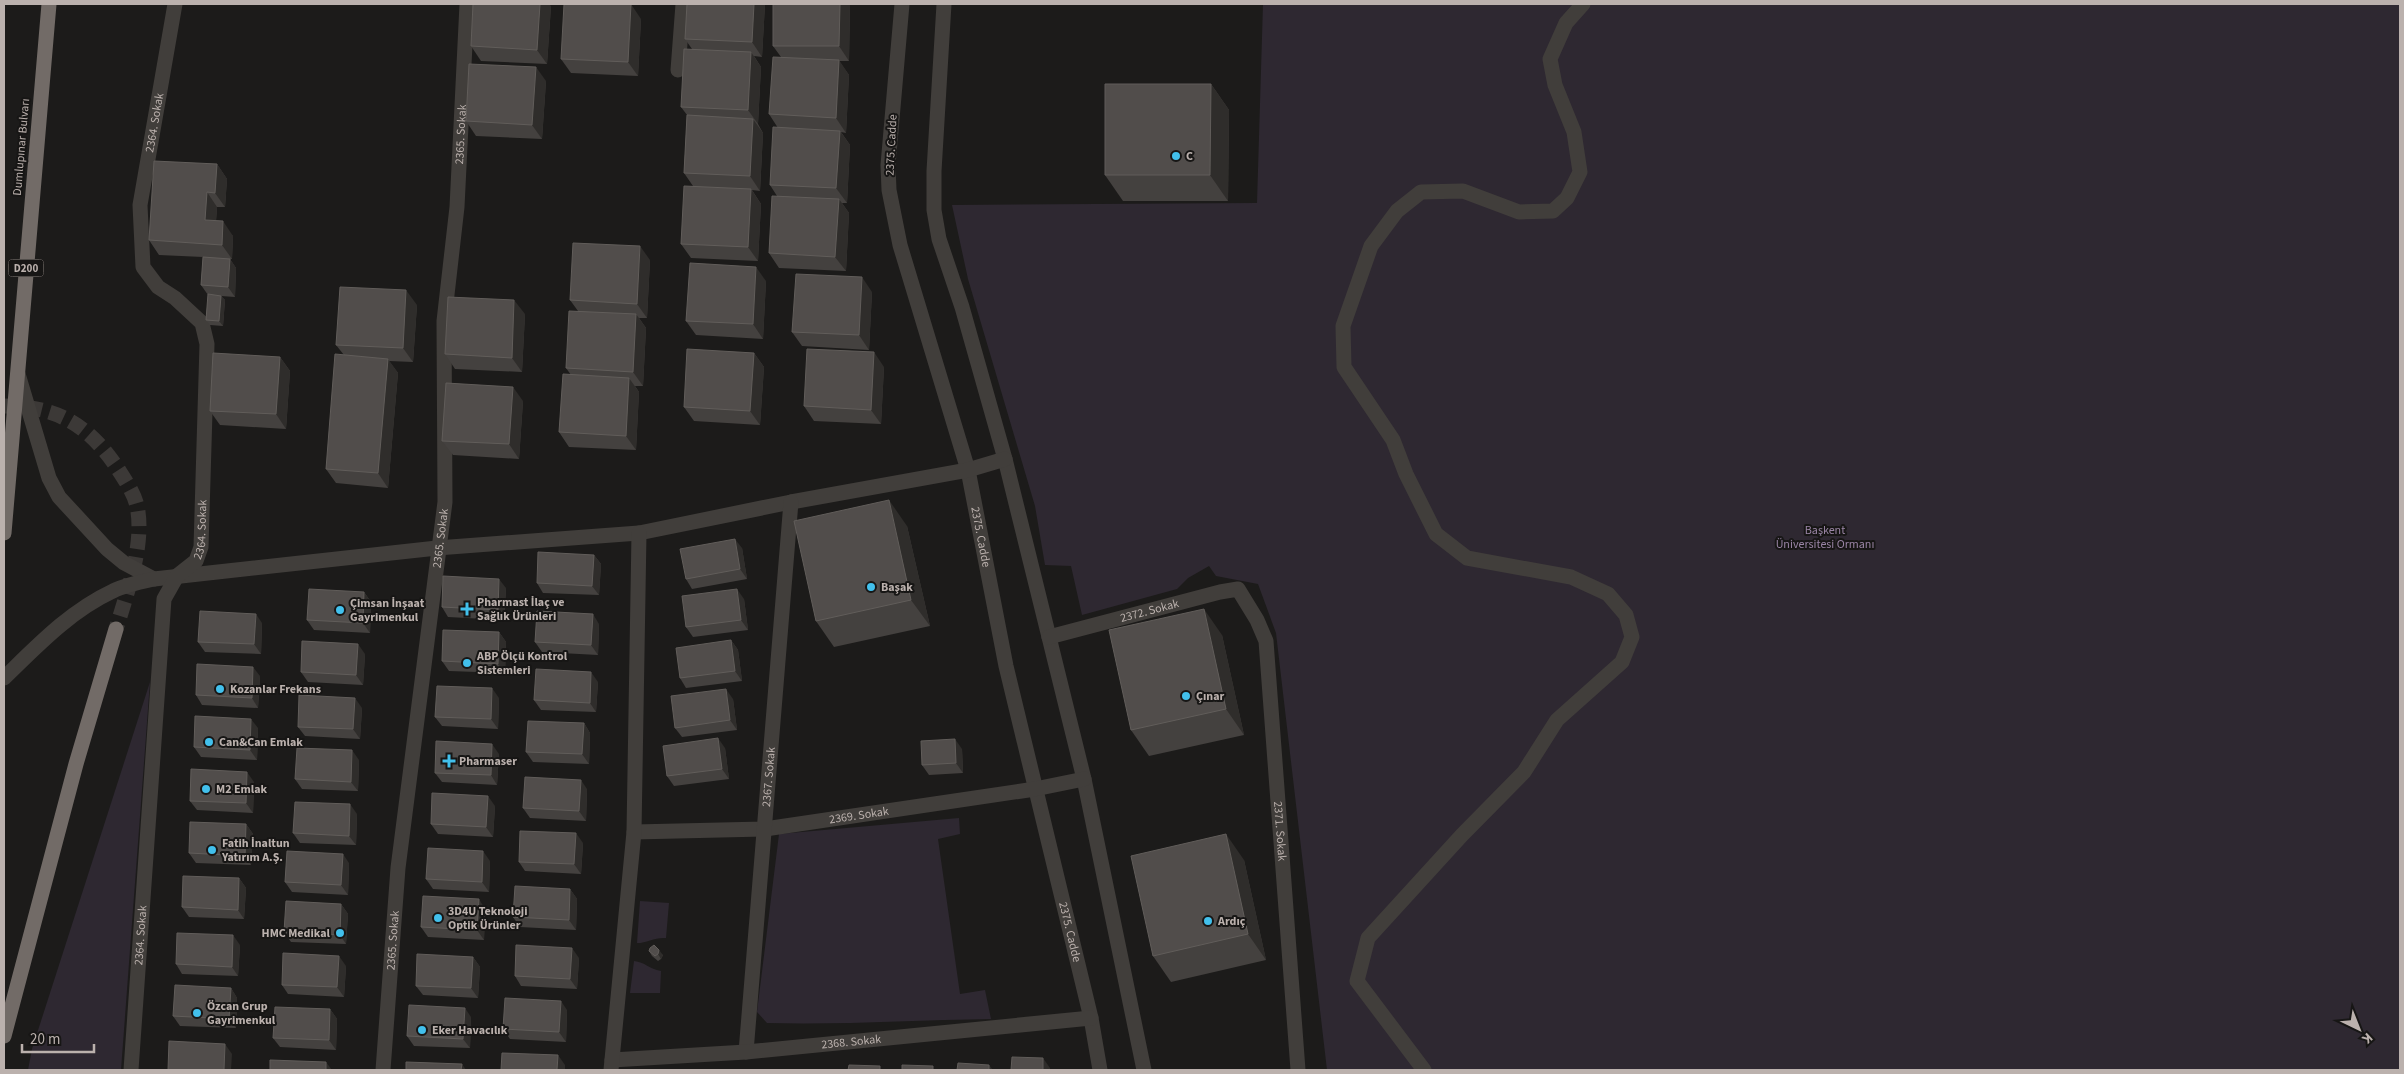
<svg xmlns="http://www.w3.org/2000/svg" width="2404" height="1074" font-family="'Source Sans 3',sans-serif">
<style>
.green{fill:#2e2831}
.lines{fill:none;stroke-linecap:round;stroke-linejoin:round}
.highway-tunnel{stroke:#3c3937;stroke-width:15;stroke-dasharray:15 8;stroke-linecap:butt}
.street{stroke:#413e3b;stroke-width:15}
.highway{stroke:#726b67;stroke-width:15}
.wall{fill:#44413f}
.shaded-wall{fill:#2f2d2b}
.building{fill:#514d4b;stroke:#615d5a}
.poi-dot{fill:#42c0ec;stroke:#171615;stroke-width:2}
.labels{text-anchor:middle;stroke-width:4;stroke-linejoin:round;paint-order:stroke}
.shield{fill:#171615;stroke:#8a827f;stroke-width:1}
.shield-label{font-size:11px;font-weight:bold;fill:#bbb1ad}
.street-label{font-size:12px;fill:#bbb1ad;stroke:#171615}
.poi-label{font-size:12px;font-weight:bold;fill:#bbb1ad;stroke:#171615;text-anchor:start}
.park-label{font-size:12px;fill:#9a85a5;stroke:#171615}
</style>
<rect width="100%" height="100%" fill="#1c1b1a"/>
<g class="green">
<polygon points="1263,4 2400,4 2400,1070 1327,1070 1276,633 1258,584 1216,576 1209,566 1188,578 1177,589 1082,615 1071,566 1045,565 1035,506 968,279 952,205 1257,203"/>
<polygon points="150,682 121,1070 28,1070 32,1049"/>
<path d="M959,818l1,16 -22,5 22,155 25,-4 6,29c-75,1 -150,6 -224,4l-10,-11 22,-178z"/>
<path d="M640,901l29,2 -3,35c-11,-1 -19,5 -29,5z"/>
<path d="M634,961c11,1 15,8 27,10l-1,22h-30z"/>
</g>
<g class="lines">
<path class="highway-tunnel" d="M4,406c53,0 85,19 114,63 7,11 16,24 19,37 8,38 -10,87 -21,123"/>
<g class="street">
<path id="s1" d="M902,4l-14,161 1,25 11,55 68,225 38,196 85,352 9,52"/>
<polyline points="944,4 934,171 934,210 939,239 962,307 1005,459 1049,637 1084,779 1144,1070"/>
<polyline points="678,70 683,4"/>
<polyline points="18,374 49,478 59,497 107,549 124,563 154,579"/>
<path id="s2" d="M1049,637l171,-45 18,-3 19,31 9,21 32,429"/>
<path d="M4,678c33,-32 66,-67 109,-87 12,-6 27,-9 41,-12l283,-31 202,-15 152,-31 177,-32 37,-11"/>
<path id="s3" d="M634,832l131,-3 270,-40 49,-10"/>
<path id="s4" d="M746,1052l45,-550"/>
<path id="s5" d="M612,1060l134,-8 345,-34"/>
<path id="s6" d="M131,1070l33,-471 13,-23 19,-15 5,-14 6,-203 -5,-21 -27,-25 -17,-11 -15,-20 -3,-62 35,-201"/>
<path id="s7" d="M383,1070l15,-202 47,-366 -1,-181 13,-114 10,-203"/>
<polyline points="611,1070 634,832 639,533"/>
<polyline points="1424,1070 1357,981 1368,938 1462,835 1524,772 1557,720 1622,662 1632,637 1626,615 1608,594 1571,577 1467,558 1436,534 1406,474 1393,440 1344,367 1343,326 1371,246 1397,211 1421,192 1463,191 1519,212 1553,211 1567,198 1580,172 1574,132 1555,85 1550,59 1566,23 1583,4"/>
</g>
<g class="highway">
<polyline points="4,533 49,4"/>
<polyline points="4,1036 76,764 116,629"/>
</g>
</g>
<g class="wall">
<polygon points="765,4 762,57 754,56 761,67 758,124 763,133 760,191 752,190 761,204 758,261 691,258 681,244 693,186 684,173 687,115 681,107 692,49 685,39"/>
<polygon points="773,4 850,4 849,61 839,61 849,75 846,133 841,132 850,145 847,203 842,203 849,213 846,271 779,268 769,253 777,196 770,185 778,128 769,114 781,57 773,46"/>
<polygon points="551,6 547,64 481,61 471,46"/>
<polygon points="641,19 638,76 571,73 561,59"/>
<polygon points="546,81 542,139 476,136 466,121"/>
<polygon points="1211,84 1229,110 1228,201 1123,201 1105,175"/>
<polygon points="217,164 227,179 225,207 217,207 216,221 233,236 232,259 230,259 236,268 235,297 221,296 225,300 223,326 210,325 206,320 208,295 201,285 203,257 159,255 149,240"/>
<polygon points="650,260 647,318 639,318 646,328 643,386 635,386 639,392 636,450 569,447 559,432 571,375 566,368 578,311 570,300"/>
<polygon points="766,281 763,339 696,335 686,321"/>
<polygon points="872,292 869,350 802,346 792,332"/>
<polygon points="417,305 413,362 389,361 398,373 388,488 336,483 326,469 344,355 336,345"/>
<polygon points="525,314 522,372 455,369 445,354"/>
<polygon points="754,353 764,367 760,425 694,421 684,407"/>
<polygon points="280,357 290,371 286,429 220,425 210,411"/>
<polygon points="884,367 881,424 814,421 804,406"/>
<polygon points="523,401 519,459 453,455 442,441"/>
<polygon points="907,526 930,626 834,647 816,621"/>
<polygon points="742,548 747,579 692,589 686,579"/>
<polygon points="594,555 601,564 599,595 543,593 537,583"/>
<polygon points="506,588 504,620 448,617 442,607"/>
<polygon points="364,592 371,602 370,633 314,630 307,620"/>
<polygon points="744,599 748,630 693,637 686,627"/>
<polygon points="262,623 261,654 205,652 198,642"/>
<polygon points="599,624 598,655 542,652 535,642"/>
<polygon points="499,632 506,642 505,673 449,671 442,661"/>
<polygon points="1222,635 1244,735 1149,756 1131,730"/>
<polygon points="731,640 738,650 742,681 686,688 680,678"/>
<polygon points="365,654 363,685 308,682 301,672"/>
<polygon points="260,676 258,708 202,705 196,695"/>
<polygon points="598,682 596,712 541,710 534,700"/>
<polygon points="499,698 498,729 442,726 435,717"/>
<polygon points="733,699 737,730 682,737 675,728"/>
<polygon points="362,708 360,739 305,736 298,727"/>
<polygon points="584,723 590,733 589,764 533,762 526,752"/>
<polygon points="258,728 257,760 201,757 194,747"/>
<polygon points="725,748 729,779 674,786 667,776"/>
<polygon points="962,749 963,773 929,775 922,765"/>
<polygon points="499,754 497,785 442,782 435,773"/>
<polygon points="359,760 358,791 302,789 295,779"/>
<polygon points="254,782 253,813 197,810 190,801"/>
<polygon points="587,789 586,821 530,818 523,808"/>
<polygon points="495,806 493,837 438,834 431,824"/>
<polygon points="357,814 356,845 300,843 293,833"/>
<polygon points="246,824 253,834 251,865 196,863 189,853"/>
<polygon points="583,843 581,874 525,871 519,862"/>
<polygon points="1244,860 1266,960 1171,982 1153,956"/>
<polygon points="490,861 489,892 433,889 426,879"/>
<polygon points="349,863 348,895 292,892 285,882"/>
<polygon points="239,878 246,888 244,919 189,917 182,907"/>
<polygon points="570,889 577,899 576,930 520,927 513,917"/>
<polygon points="341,904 348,914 346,944 291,942 284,932"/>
<polygon points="485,909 484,940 428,937 421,927"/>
<polygon points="240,945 238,976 182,974 176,964"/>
<polygon points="649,951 663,955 661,959 658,961 652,956"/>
<polygon points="473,957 480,967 478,998 423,995 416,986"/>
<polygon points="579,958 577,989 521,986 515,976"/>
<polygon points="346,966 344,997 288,994 282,985"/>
<polygon points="231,988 237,998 236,1028 180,1026 173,1016"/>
<polygon points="330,1009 337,1019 336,1050 280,1047 273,1038"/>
<polygon points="567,1010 566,1042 510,1039 503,1029"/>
<polygon points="471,1017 470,1048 414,1046 407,1036"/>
</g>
<g class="shaded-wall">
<polygon points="540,4 549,4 551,6 547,64 537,50"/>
<polygon points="631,4 641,19 638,76 628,62"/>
<polygon points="754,4 765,4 762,57 752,42"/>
<polygon points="840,4 850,4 849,61 839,46"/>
<polygon points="751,52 761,67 758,124 748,110"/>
<polygon points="839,60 849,75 846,133 836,118"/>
<polygon points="536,67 546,81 542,139 532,125"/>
<polygon points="1211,84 1229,110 1228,201 1210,175"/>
<polygon points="753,119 763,133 760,191 750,176"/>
<polygon points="840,131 850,145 847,203 836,188"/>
<polygon points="217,164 227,179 225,207 215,193"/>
<polygon points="751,189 761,204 758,261 748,247"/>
<polygon points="207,192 217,207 215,235 205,220"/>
<polygon points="839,199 849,213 846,271 835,257"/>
<polygon points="223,221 233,236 232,259 222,245"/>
<polygon points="640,246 650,260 647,318 637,304"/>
<polygon points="230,259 236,268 235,297 228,287"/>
<polygon points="756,267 766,281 763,339 753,324"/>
<polygon points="862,277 872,292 869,350 859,335"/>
<polygon points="406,290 417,305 413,362 403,348"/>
<polygon points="221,296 225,300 223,326 219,321"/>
<polygon points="514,300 525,314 522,372 512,358"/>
<polygon points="636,314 646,328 643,386 633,372"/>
<polygon points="874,352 884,367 881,424 871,410"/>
<polygon points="754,353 764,367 760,425 750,411"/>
<polygon points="280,357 290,371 286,429 276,414"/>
<polygon points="388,359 398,373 388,488 378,473"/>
<polygon points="629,378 639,392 636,450 626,436"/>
<polygon points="513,387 523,401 519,459 509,444"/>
<polygon points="889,500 907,526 930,626 911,600"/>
<polygon points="735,539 742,548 747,579 740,569"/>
<polygon points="594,555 601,564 599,595 592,586"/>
<polygon points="499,579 506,588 504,620 498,610"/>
<polygon points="737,589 744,599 748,630 741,620"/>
<polygon points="364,592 371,602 370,633 363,623"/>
<polygon points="1204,609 1222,635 1244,735 1226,709"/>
<polygon points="256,614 262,623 261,654 254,644"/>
<polygon points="593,614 599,624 598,655 591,645"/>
<polygon points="499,632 506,642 505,673 498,664"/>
<polygon points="731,640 738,650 742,681 735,671"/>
<polygon points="358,644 365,654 363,685 356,675"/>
<polygon points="253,667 260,676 258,708 252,698"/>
<polygon points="591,672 598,682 596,712 590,703"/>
<polygon points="492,688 499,698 498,729 491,719"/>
<polygon points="726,689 733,699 737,730 730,720"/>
<polygon points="355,698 362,708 360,739 353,729"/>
<polygon points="251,719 258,728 257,760 250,750"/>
<polygon points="584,723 590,733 589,764 582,754"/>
<polygon points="718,738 725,748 729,779 722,769"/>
<polygon points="955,739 962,749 963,773 956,763"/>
<polygon points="492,744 499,754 497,785 491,775"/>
<polygon points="352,750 359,760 358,791 351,782"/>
<polygon points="247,772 254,782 253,813 246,803"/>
<polygon points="581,780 587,789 586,821 579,811"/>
<polygon points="488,796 495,806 493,837 486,827"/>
<polygon points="350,804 357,814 356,845 349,836"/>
<polygon points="246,824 253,834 251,865 245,856"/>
<polygon points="576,833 583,843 581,874 574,864"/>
<polygon points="1226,834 1244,860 1266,960 1248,934"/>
<polygon points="483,851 490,861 489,892 482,882"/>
<polygon points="343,854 349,863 348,895 341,885"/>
<polygon points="239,878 246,888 244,919 238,910"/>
<polygon points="570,889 577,899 576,930 569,920"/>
<polygon points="479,899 485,909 484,940 477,930"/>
<polygon points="341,904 348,914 346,944 340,935"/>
<polygon points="233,935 240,945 238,976 232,967"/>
<polygon points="572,948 579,958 577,989 570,979"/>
<polygon points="659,950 663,955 661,959 658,954"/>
<polygon points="339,956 346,966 344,997 337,987"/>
<polygon points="473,957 480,967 478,998 471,988"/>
<polygon points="231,988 237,998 236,1028 229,1019"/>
<polygon points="561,1001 567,1010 566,1042 559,1032"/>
<polygon points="465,1008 471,1017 470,1048 463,1039"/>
<polygon points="330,1009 337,1019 336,1050 329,1040"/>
<polygon points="225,1044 232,1054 231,1070 224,1070"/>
<polygon points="558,1055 565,1065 565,1070 557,1070"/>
<polygon points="1043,1058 1050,1068 1050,1070 1043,1070"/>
<polygon points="326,1062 332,1070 326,1070"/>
<polygon points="462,1064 466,1070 461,1070"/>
<polygon points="989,1065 993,1070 989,1070"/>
</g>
<g class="building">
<polygon points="473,4 540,4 537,50 471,46"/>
<polygon points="564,4 631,4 628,62 561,59"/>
<polygon points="687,4 754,4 752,42 685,39"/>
<polygon points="773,4 840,4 839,46 773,46"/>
<polygon points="684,49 751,52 748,110 681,107"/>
<polygon points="773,57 839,60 836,118 769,114"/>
<polygon points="469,64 536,67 532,125 466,121"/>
<polygon points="1105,84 1211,84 1210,175 1105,175"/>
<polygon points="687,115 753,119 750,176 684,173"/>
<polygon points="773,127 840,131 836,188 770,185"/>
<polygon points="154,161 217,164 215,193 207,192 205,220 223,221 222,245 149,240"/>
<polygon points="684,186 751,189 748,247 681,244"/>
<polygon points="772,196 839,199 835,257 769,253"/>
<polygon points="573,243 640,246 637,304 570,300"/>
<polygon points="203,257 230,259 228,287 201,285"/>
<polygon points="690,263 756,267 753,324 686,321"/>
<polygon points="796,274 862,277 859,335 792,332"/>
<polygon points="340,287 406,290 403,348 336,345"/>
<polygon points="208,294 221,296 219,321 206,320"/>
<polygon points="448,297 514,300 512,358 445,354"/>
<polygon points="569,311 636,314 633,372 566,368"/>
<polygon points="687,349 754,353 750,411 684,407"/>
<polygon points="807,349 874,352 871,410 804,406"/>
<polygon points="213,353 280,357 276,414 210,411"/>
<polygon points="335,354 388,359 378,473 326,469"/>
<polygon points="563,374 629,378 626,436 559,432"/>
<polygon points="446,383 513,387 509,444 442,441"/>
<polygon points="889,500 911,600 816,621 794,521"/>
<polygon points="735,539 740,569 686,579 680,549"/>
<polygon points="538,552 594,555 592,586 537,583"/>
<polygon points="443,576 499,579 498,610 442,607"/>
<polygon points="309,589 364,592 363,623 307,620"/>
<polygon points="737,589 741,620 686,627 682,596"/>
<polygon points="1204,609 1226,709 1131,730 1109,630"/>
<polygon points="200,611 256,614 254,644 198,642"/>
<polygon points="537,611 593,614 591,645 535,642"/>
<polygon points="443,630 499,632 498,664 442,661"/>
<polygon points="731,640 735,671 680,678 676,648"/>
<polygon points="302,641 358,644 356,675 301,672"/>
<polygon points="197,664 253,667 252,698 196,695"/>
<polygon points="536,669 591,672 590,703 534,700"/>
<polygon points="437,686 492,688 491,719 435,717"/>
<polygon points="726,689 730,720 675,728 671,696"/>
<polygon points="299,695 355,698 353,729 298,727"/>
<polygon points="195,716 251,719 250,750 194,747"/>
<polygon points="528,721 584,723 582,754 526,752"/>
<polygon points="718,738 722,769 667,776 663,746"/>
<polygon points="955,739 956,763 922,765 921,741"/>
<polygon points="436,741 492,744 491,775 435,773"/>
<polygon points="297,748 352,750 351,782 295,779"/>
<polygon points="191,769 247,772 246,803 190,801"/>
<polygon points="525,777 581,780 579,811 523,808"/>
<polygon points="432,793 488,796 486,827 431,824"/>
<polygon points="295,802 350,804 349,836 293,833"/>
<polygon points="190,822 246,824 245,856 189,853"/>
<polygon points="520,831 576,833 574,864 519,862"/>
<polygon points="1226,834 1248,934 1153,956 1131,856"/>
<polygon points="428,848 483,851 482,882 426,879"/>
<polygon points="287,851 343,854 341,885 285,882"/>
<polygon points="183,876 239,878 238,910 182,907"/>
<polygon points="515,886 570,889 569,920 513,917"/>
<polygon points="423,896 479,899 477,930 421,927"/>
<polygon points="286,901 341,904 340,935 284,932"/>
<polygon points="177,933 233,935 232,967 176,964"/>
<polygon points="516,945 572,948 570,979 515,976"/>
<polygon points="654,945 659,950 658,954 655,956 649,951 650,948"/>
<polygon points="283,953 339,956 337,987 282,985"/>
<polygon points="417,954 473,957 471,988 416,986"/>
<polygon points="175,985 231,988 229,1019 173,1016"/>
<polygon points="505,998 561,1001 559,1032 503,1029"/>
<polygon points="409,1005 465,1008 463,1039 407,1036"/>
<polygon points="275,1007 330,1009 329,1040 273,1038"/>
<polygon points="169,1041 225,1044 224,1070 168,1070"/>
<polygon points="502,1053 558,1055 557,1070 501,1070"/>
<polygon points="1012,1057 1043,1058 1043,1070 1011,1070"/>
<polygon points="270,1060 326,1062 326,1070 270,1070"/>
<polygon points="406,1062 462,1064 461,1070 406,1070"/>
<polygon points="958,1063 989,1065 989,1070 957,1070"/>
<polygon points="849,1065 880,1066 880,1070 848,1070"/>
<polygon points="902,1065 933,1066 933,1070 902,1070"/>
</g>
<g class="poi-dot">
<circle cx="1176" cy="156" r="5"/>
<circle cx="871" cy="587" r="5"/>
<path d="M464.5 601.5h5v5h5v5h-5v5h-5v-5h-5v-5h5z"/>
<circle cx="340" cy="610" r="5"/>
<circle cx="467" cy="663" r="5"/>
<circle cx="220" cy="689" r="5"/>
<circle cx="1186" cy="696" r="5"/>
<circle cx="209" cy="742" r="5"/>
<path d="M446.5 753.5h5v5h5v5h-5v5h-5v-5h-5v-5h5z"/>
<circle cx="206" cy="789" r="5"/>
<circle cx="212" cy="850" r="5"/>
<circle cx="438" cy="918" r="5"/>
<circle cx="1208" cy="921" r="5"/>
<circle cx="340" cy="933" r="5"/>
<circle cx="197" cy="1013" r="5"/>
<circle cx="422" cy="1030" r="5"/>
</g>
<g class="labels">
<rect class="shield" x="8.5" y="259.5" width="35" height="17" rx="4"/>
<g class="shield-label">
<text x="26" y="272">D200</text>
</g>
<g class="street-label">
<text dy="4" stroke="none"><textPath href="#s6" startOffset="990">2364. Sokak</textPath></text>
<text dy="4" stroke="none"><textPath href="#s7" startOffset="940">2365. Sokak</textPath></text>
<text transform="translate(891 145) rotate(-87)" y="4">2375. Cadde</text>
<text transform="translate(21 147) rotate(-85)" y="4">Dumlupınar Bulvarı</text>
<text dy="4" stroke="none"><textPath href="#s6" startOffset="555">2364. Sokak</textPath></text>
<text dy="4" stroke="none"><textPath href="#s1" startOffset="546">2375. Cadde</textPath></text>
<text dy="4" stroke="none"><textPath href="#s7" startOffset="535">2365. Sokak</textPath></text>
<text dy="4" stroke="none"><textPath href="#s2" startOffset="104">2372. Sokak</textPath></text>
<text dy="4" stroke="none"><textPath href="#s4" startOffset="276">2367. Sokak</textPath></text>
<text dy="4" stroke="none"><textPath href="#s3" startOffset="226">2369. Sokak</textPath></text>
<text dy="4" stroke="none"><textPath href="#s2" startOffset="445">2371. Sokak</textPath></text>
<text dy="4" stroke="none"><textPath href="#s1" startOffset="951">2375. Cadde</textPath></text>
<text dy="4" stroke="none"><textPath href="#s6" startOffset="135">2364. Sokak</textPath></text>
<text dy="4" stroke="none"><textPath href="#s7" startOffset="130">2365. Sokak</textPath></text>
<text dy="4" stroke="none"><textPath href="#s5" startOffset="240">2368. Sokak</textPath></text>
</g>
<g class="poi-label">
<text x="1186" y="160">C</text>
<text x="881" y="591">Başak</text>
<text x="477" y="606">Pharmast İlaç ve<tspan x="477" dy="14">Sağlık Ürünleri</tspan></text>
<text x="350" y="607">Çimsan İnşaat<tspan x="350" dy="14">Gayrimenkul</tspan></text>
<text x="477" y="660">ABP Ölçü Kontrol<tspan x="477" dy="14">Sistemleri</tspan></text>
<text x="230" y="693">Kozanlar Frekans</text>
<text x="1196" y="700">Çınar</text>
<text x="219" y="746">Can&amp;Can Emlak</text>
<text x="459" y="765">Pharmaser</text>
<text x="216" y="793">M2 Emlak</text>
<text x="222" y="847">Fatih İnaltun<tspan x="222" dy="14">Yatırım A.Ş.</tspan></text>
<text x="448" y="915">3D4U Teknoloji<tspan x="448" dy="14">Optik Ürünler</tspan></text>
<text x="1218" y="925">Ardıç</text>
<text x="330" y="937" text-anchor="end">HMC Medikal</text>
<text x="207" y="1010">Özcan Grup<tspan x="207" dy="14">Gayrimenkul</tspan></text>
<text x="432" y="1034">Eker Havacılık</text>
</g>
<g class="park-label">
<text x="1825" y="534">Başkent<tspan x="1825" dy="14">Üniversitesi Ormanı</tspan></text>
</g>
</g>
<rect width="2404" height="1074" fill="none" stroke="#bbb1ad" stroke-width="10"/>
<g transform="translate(2359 1029) rotate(137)" stroke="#171615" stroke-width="4" paint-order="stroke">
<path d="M0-4L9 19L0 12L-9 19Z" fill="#bbb1ad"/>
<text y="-8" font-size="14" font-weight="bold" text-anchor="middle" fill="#bbb1ad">K</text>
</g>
<path d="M22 1044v8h72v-8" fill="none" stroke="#bbb1ad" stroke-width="2.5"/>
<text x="30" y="1044" font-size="15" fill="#bbb1ad" stroke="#171615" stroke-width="4" paint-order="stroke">20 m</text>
</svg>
